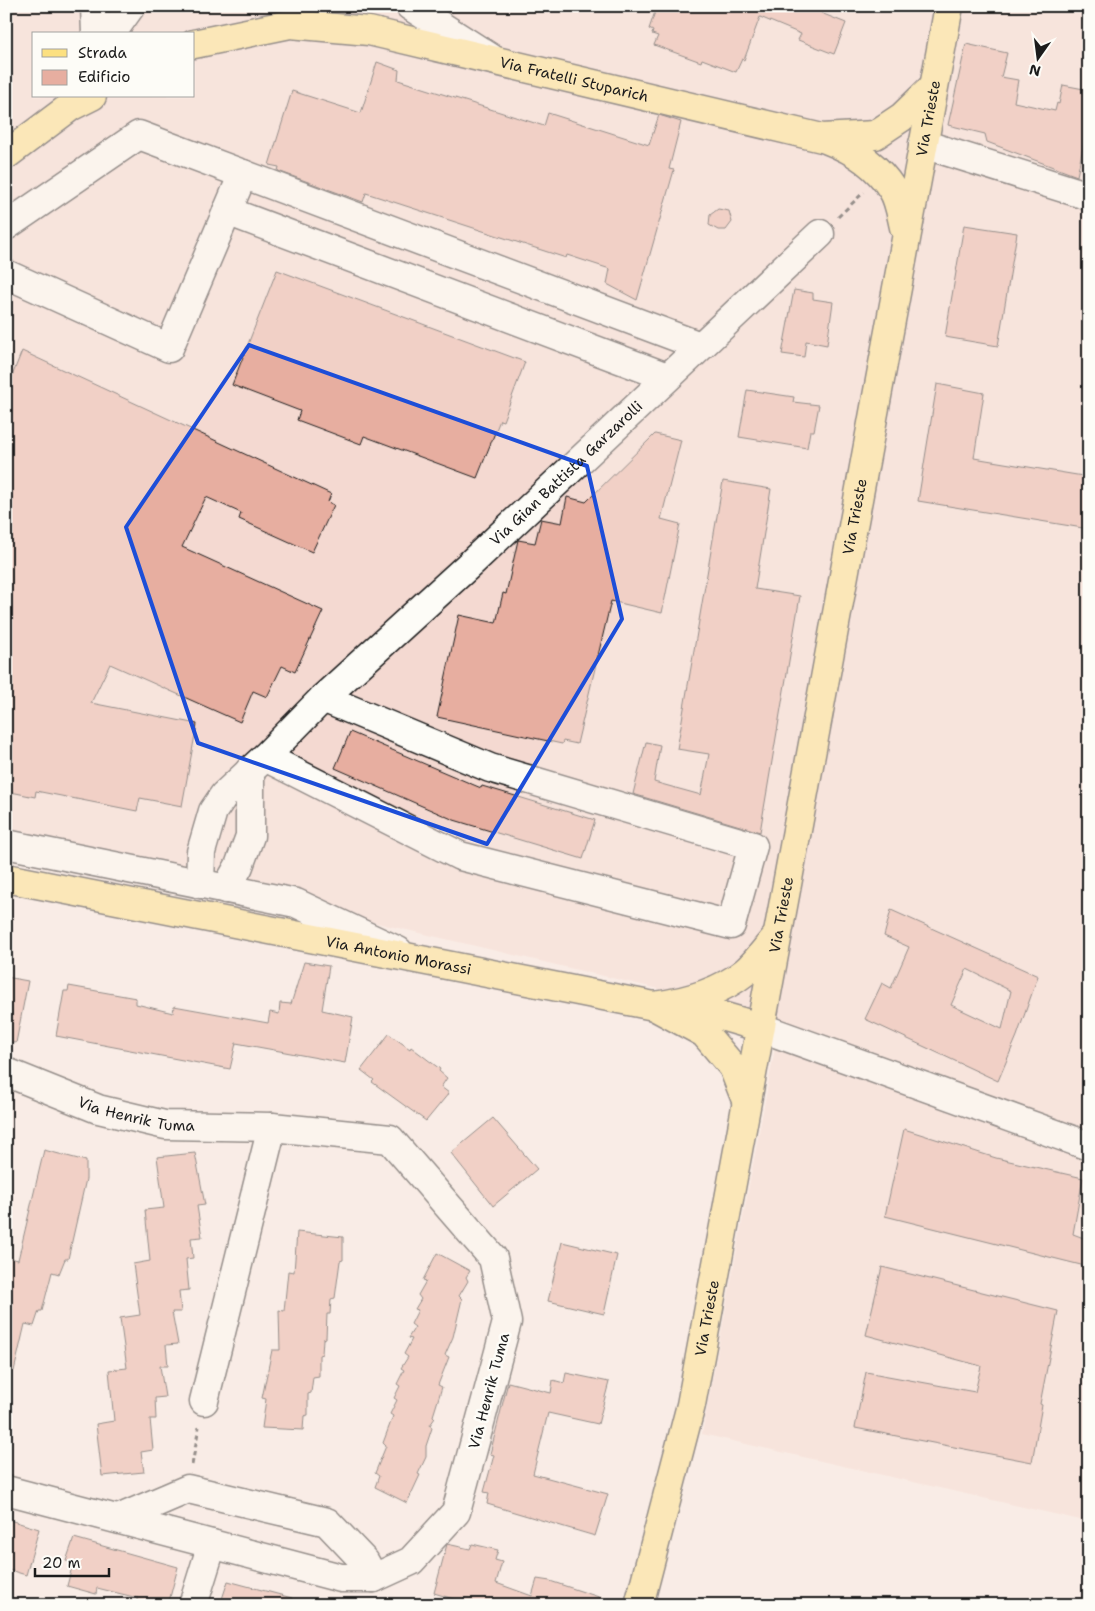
<svg xmlns="http://www.w3.org/2000/svg" width="1095" height="1611" font-family="'Shantell Sans',sans-serif">
<style>
.built{fill:#f4d9d1;fill-rule:evenodd}
.building{fill:#e7aea0;stroke:#1c1c1c;fill-rule:evenodd}
.lines{fill:none;stroke-linecap:round;stroke-linejoin:round}
.minor-casing{stroke:#1c1c1c;stroke-width:31}
.major-casing{stroke:#1c1c1c;stroke-width:31}
.path{stroke:#1c1c1c;stroke-width:3;stroke-dasharray:5 4;stroke-linecap:butt}
.minor{stroke:#fdfcf7;stroke-width:28}
.major{stroke:#fce080;stroke-width:28}
.marked{fill:none;stroke:#1d4ed8;stroke-width:4;stroke-linejoin:round}
.labels{text-anchor:middle;stroke-width:5;stroke-linejoin:round;paint-order:stroke}
.street-label{font-size:15px;fill:#1c1c1c;stroke:#fdfcf7}
</style>
<rect width="100%" height="100%" fill="#f9ece6"/>
<filter id="ink" filterUnits="userSpaceOnUse"><feTurbulence type="fractalNoise" baseFrequency=".02" numOctaves="2"/><feDisplacementMap in="SourceGraphic" scale="10" xChannelSelector="R" yChannelSelector="G"/><feConvolveMatrix kernelMatrix="1 2 1 2 8 2 1 2 1" color-interpolation-filters="sRGB"/></filter>
<g filter="url(#ink)">
<path class="built" d="M6,6h1083v1516l-387,-88 77,-407 -120,-38 -653,-153zM34,34h160v62h-160z"/>
<g class="building">
<polygon points="657,6 824,6 821,13 846,23 834,54 798,40 801,34 760,17 744,60 742,59 736,72 702,59 701,62 654,45 658,36 652,34 653,31 649,29"/>
<polygon points="966,44 1007,53 1001,77 1018,80 1014,102 1055,111 1057,103 1059,104 1063,85 1089,90 1089,118 1077,176 987,142 985,134 948,125"/>
<polygon points="377,62 399,70 398,80 544,126 548,113 649,145 659,115 681,122 669,169 674,170 637,300 607,284 610,269 567,255 566,258 366,193 363,202 278,171 279,167 269,165 292,91 361,113"/>
<polygon points="718,209 729,211 732,222 726,230 718,230 709,225 710,215"/>
<polygon points="964,225 1017,233 998,346 945,337"/>
<polygon points="277,270 525,362 503,421 500,420 477,478 364,436 361,444 297,420 300,411 232,385"/>
<polygon points="794,290 813,293 813,299 833,302 827,345 806,341 804,357 782,354"/>
<polygon points="22,351 331,494 328,502 334,505 312,552 239,519 241,513 206,497 182,547 323,611 295,672 282,666 267,697 253,691 240,722 110,664 91,703 197,724 182,806 140,798 137,811 36,791 35,797 6,791 6,391"/>
<polygon points="937,384 984,393 974,458 1089,477 1089,529 918,501"/>
<polygon points="747,390 794,397 793,402 819,405 814,431 810,431 807,448 739,437"/>
<polygon points="655,434 681,440 661,519 680,524 662,613 611,601 577,744 563,741 562,744 437,717 459,615 496,623 503,593 506,594 518,540 535,543 541,519 562,523 567,497 586,502"/>
<polygon points="723,481 771,489 755,589 800,596 760,832 633,794 646,742 660,745 654,782 701,795 709,754 677,749"/>
<polygon points="350,732 481,788 482,786 595,820 583,859 454,820 335,768"/>
<path d="M891,910l147,66 -21,60 -19,45 -133,-62 17,-36 9,5 18,-41 -25,-11zM967,969l44,22 -9,38 -51,-24z"/>
<polygon points="304,962 329,966 322,1010 353,1017 345,1063 236,1043 230,1069 56,1036 64,991 68,991 69,986 136,998 136,1004 173,1013 174,1006 268,1023 270,1012 279,1014 280,1003 291,1004"/>
<polygon points="6,977 28,981 16,1043 6,1042"/>
<polygon points="389,1034 410,1049 411,1047 440,1069 439,1071 447,1078 441,1087 449,1093 426,1121 372,1082 374,1080 361,1070"/>
<polygon points="493,1118 537,1169 493,1206 451,1153"/>
<polygon points="904,1129 996,1158 1083,1178 1073,1234 1089,1240 1089,1267 885,1216"/>
<polygon points="44,1150 86,1161 86,1179 68,1259 65,1259 59,1274 52,1272 42,1311 39,1311 34,1326 25,1324 14,1371 6,1370 6,1257 18,1260"/>
<polygon points="195,1153 205,1205 197,1206 202,1237 191,1238 193,1258 186,1259 189,1290 179,1291 181,1312 172,1312 178,1344 166,1345 168,1366 160,1366 165,1397 155,1398 156,1419 150,1419 153,1450 141,1452 144,1472 102,1476 96,1424 114,1421 109,1370 127,1368 120,1318 140,1315 133,1264 150,1261 145,1210 164,1208 157,1157"/>
<polygon points="297,1232 343,1237 343,1260 340,1261 335,1298 331,1299 330,1314 327,1314 326,1338 323,1339 322,1354 319,1355 319,1376 313,1377 311,1393 308,1394 308,1415 304,1416 303,1430 262,1428 266,1399 262,1398 272,1350 280,1350 279,1310 284,1311 288,1271 294,1272"/>
<polygon points="562,1242 617,1255 604,1314 548,1301"/>
<polygon points="437,1253 470,1271 466,1277 468,1281 459,1296 462,1299 453,1337 445,1355 449,1357 438,1385 442,1387 433,1416 435,1418 430,1425 432,1428 426,1446 426,1457 418,1474 420,1475 407,1503 375,1487 379,1476 375,1473 386,1446 383,1443 393,1416 390,1414 397,1400 394,1398 400,1386 397,1384 404,1370 401,1368 408,1357 404,1354 412,1339 408,1338 415,1327 411,1324 418,1310 415,1309 421,1299 418,1295 426,1281 423,1280"/>
<polygon points="882,1267 1058,1311 1040,1404 1042,1405 1032,1462 855,1428 866,1372 975,1392 981,1366 866,1335"/>
<polygon points="566,1373 609,1382 598,1424 548,1413 533,1474 608,1494 595,1536 487,1504 489,1493 484,1492 494,1455 490,1454 508,1382 551,1393 553,1380 564,1383"/>
<polygon points="6,1519 39,1529 26,1575 6,1569"/>
<polygon points="74,1538 178,1567 168,1605 136,1605 138,1598 97,1588 96,1594 67,1586 73,1563 66,1561"/>
<polygon points="447,1544 470,1549 472,1544 498,1550 495,1560 502,1562 496,1583 532,1596 537,1579 550,1581 611,1601 610,1605 473,1605 434,1593"/>
<polygon points="228,1581 292,1598 291,1605 220,1605"/>
</g>
<g class="lines">
<defs>
<g id="minor">
<polyline points="95,6 96,34"/>
<polyline points="410,6 491,58"/>
<polyline points="111,34 131,6"/>
<polyline points="923,144 1089,196"/>
<polyline points="227,211 667,377"/>
<polyline points="6,226 139,135 700,346"/>
<polyline points="6,274 169,348 243,174"/>
<polyline points="265,757 460,856 731,925 753,846 490,768 323,698"/>
<polyline points="6,844 296,903 398,951"/>
<path id="s1" d="M200,884l1,-32 12,-41 11,-16 41,-38 58,-59 145,-132 352,-332"/>
<polyline points="226,889 239,866 250,836 250,770"/>
<polyline points="759,1027 1089,1146"/>
<path id="s2" d="M6,1072l92,37 67,16 107,2 118,12 103,119 14,64 -51,190 -45,49 -37,17h-33l-335,-88"/>
<polyline points="204,1401 272,1127"/>
<polyline points="118,1519 188,1489 327,1522 365,1562 374,1578"/>
<polyline points="193,1605 212,1544"/>
</g>
<g id="major">
<path id="s3" d="M194,44l96,-20 79,7 453,107 53,-3 27,-18 31,-30"/>
<path d="M828,140c26,10 49,25 64,49 7,10 9,26 12,38"/>
<polyline points="6,155 70,107 92,96"/>
<path id="s4" d="M6,878l648,128 50,27 29,34 13,33"/>
<polyline points="677,1003 759,1027"/>
<path d="M654,1006c31,-4 66,-14 91,-34 12,-10 21,-24 32,-36"/>
<path id="s5" d="M639,1605l52,-200 258,-1399"/>
</g>
</defs>
<use href="#minor" class="minor-casing"/>
<use href="#major" class="major-casing"/>
<g class="path">
<polyline points="838,217 864,192"/>
<polyline points="192,1465 199,1427"/>
</g>
<use href="#minor" class="minor"/>
<use href="#major" class="major"/>
</g>
</g>
<path d="M0 0H1095V1611H0ZM249,345l338,121 35,153 -135,225 -289,-101 -72,-216z" fill="#f9ece6" fill-opacity=".55" fill-rule="evenodd"/>
<path class="marked" d="M249,345l338,121 35,153 -135,225 -289,-101 -72,-216z"/>
<g class="labels">
<g class="street-label">
<text dy="5" stroke="none"><textPath href="#s3" startOffset="388">Via Fratelli Stuparich</textPath></text>
<text dy="5" stroke="none"><textPath href="#s5" startOffset="1515">Via Trieste</textPath></text>
<text dy="5" stroke="none"><textPath href="#s1" startOffset="564">Via Gian Battista Garzarolli</textPath></text>
<text dy="5" stroke="none"><textPath href="#s5" startOffset="1110">Via Trieste</textPath></text>
<text dy="5" stroke="none"><textPath href="#s5" startOffset="705">Via Trieste</textPath></text>
<text dy="5" stroke="none"><textPath href="#s4" startOffset="400">Via Antonio Morassi</textPath></text>
<text dy="5" stroke="none"><textPath href="#s2" startOffset="138">Via Henrik Tuma</textPath></text>
<text dy="5" stroke="none"><textPath href="#s5" startOffset="295">Via Trieste</textPath></text>
<text transform="translate(489 1391) rotate(-75)" y="5">Via Henrik Tuma</text>
</g>
</g>
<rect width="1095" height="1611" fill="none" stroke="#fdfcf7" stroke-width="25"/>
<rect x="12" y="12" width="1070" height="1586" fill="none" stroke="#1c1c1c" stroke-width="2" filter="url(#ink)"/>
<rect x="32" y="32" width="162" height="65" fill="#fdfcf7" stroke="#a3a29f"/>
<rect x="42" y="49" width="25" height="8" fill="#fce080" stroke="#a3a29f"/>
<text x="78" y="58" font-size="15" fill="#1c1c1c">Strada</text>
<rect x="42" y="70" width="25" height="15" fill="#e7aea0" stroke="#a3a29f"/>
<text x="78" y="82" font-size="15" fill="#1c1c1c">Edificio</text>
<g transform="translate(1038 58) rotate(194)" stroke="#fdfcf7" stroke-width="4" paint-order="stroke">
<path d="M0-4L9 19L0 12L-9 19Z" fill="#1c1c1c"/>
<text y="-8" font-size="14" font-weight="bold" text-anchor="middle" fill="#1c1c1c">N</text>
</g>
<path d="M35 1568v8h74v-8" fill="none" stroke="#1c1c1c" stroke-width="2.5"/>
<text x="42" y="1568" font-size="15" fill="#1c1c1c" stroke="#fdfcf7" stroke-width="4" paint-order="stroke">20 m</text>
</svg>
